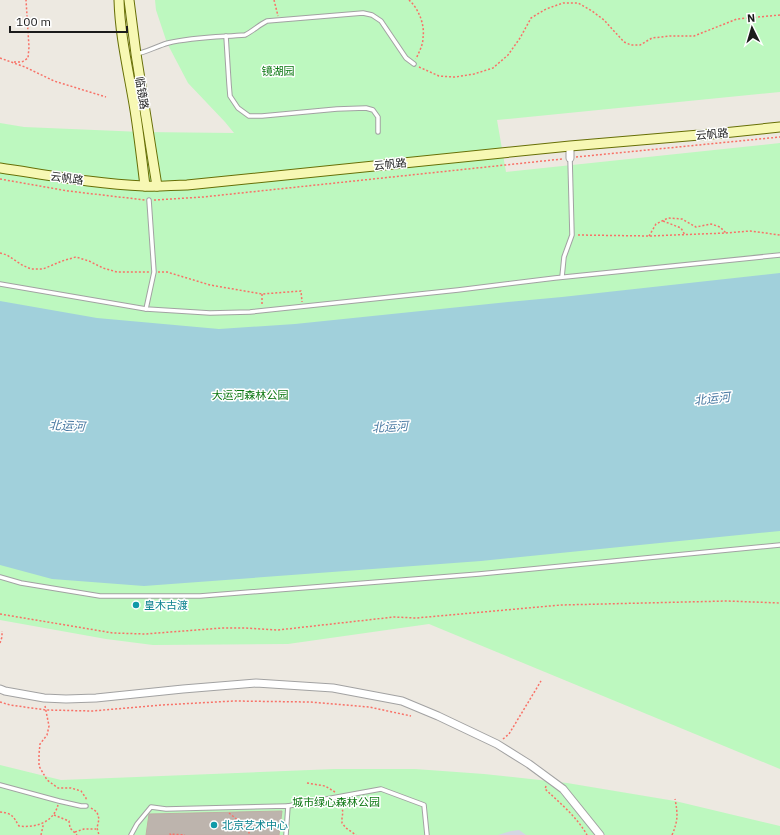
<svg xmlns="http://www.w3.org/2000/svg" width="780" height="835" font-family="'IBM Plex Sans','Noto Sans SC',sans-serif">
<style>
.park{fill:#bdf8bf}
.plaza{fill:#d5d6e3}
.water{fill:#a1d0db}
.building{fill:#bdb4ad;stroke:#beaea4}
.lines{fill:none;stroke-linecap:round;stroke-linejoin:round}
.lane-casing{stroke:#a2a2a2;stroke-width:5.5}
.street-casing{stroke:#a2a2a2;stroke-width:9}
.secondary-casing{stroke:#676f06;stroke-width:11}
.path{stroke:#f87167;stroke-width:1.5;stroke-dasharray:2 2;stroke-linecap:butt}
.lane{stroke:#fff;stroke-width:3.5}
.street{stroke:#fff;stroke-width:7}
.secondary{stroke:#f7f8b4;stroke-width:9}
.culture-dot{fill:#0f9aa8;stroke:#fff;stroke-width:1.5}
.labels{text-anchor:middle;stroke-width:3;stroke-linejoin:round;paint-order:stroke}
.park-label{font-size:11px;fill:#0c7712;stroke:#fff}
.street-label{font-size:11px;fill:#1b1b1b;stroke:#fff}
.culture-label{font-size:11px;fill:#0d838f;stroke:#fff;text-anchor:start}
.water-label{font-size:12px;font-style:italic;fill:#4778a1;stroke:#fff}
</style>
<rect width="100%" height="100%" fill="#ede9e1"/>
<g class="park">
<polygon points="155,0 780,0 780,92 497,120 506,172 780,143 780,769 429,624 288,644 153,645 106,639 0,620 0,123 24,127 142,132 234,133 225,122 188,83 167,43 156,10"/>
<polygon points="0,765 61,780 335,769 415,769 484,774 567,783 675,801 780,826 780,835 0,835"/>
</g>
<polygon class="plaza" points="519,830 526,835 498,835 511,831"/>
<polygon class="water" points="780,273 780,531 481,561 144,586 52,579 0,565 0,301 97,318 219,329 295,324 508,302 562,297"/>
<polygon class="building" points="282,811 279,835 146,835 149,814"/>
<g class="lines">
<defs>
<g id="lane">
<polyline points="226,36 229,84 230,96 238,108 249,116 262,116 337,109 366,108 373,110 378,117 378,132"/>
<path d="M136,54c11,-2 21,-8 32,-11 25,-6 52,-6 77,-8 8,-4 14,-10 22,-14l96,-8 9,2 9,6 25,37 8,6"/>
<polyline points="562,277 564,257 572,235 570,158"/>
<polyline points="0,284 146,309 210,313 250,312 458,290 555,278 780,255"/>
<polyline points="146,309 154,272 149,200"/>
<polyline points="0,577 21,583 100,596 200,596 479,574 780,545"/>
<polyline points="0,785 59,801 81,806 86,806"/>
<polyline points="288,806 381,789 424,805 427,835"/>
<polyline points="131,835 137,824 151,807 166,809 288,806 286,835"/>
</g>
<g id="street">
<polyline points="570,158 570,146"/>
<polyline points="0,689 5,691 44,698 66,699 96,698 183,689 256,683 333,688 402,701 438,716 497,744 529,764 563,789 600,835"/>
</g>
<g id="secondary">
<path d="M119,0c1,37 10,73 16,110 4,25 7,51 10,76"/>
<polyline points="129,0 136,54 157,186"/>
<path d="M0,168c48,7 96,16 144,18 15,1 29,-1 43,-1l383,-39 153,-13 57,-6"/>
</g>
</defs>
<use href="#lane" class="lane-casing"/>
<use href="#street" class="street-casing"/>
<use href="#secondary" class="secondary-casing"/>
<g class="path">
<polyline points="274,0 278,16"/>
<path d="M409,0c10,9 16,25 14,38 0,7 -4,14 -7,21"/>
<polyline points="0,58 25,67 54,81 106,97"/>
<polyline points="14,62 22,62 28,58 29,47 26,0"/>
<polyline points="419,67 439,76 455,77 474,74 493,68 508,55 520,38 531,18 546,9 563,3 578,3 592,11 604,20 624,42 631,45 640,45 652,38 670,36 694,36 737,19 780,15"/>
<polyline points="576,157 780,137"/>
<polyline points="0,179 68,191 145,200"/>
<polyline points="154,200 203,197 562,159"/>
<polyline points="663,221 681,228 685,235"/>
<polyline points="578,235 649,236 726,233 750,231 780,235"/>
<polyline points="649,236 656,224 668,218 682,219 696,227 711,224 720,227 726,233"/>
<polyline points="0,253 7,255 22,265 31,269 43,269 62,261 76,257 89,261 103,268 117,272 149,272"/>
<polyline points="158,272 167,272 210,285 262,294 301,291 302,302"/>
<polyline points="262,294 262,306"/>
<polyline points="0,614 113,633 145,634 222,628 246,628 278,630 394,617 416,618 561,605 727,601 780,603"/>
<polyline points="0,643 2,637 2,631"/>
<polyline points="0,702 10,705 46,710 92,711 162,705 234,701 310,702 369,707 411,716"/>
<polyline points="45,706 49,726 47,735 40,744 39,754 39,766 47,780 58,788 71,788 81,791 86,798 86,801"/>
<polyline points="503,739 509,734 541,681"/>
<polyline points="307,783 325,786 335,792"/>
<path d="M546,786l-1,3c15,14 32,28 42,46"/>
<polyline points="340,802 343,812 342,817 342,823 346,828 356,835"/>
<polyline points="91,808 97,812 99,819 97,828 99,835"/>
<path d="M0,812c12,1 13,4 19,14 16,2 34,-3 39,-21"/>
<polyline points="229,813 249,829 249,835"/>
<polyline points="54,815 69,821 70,828 77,835"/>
<polyline points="75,832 84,829 96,829"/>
<polyline points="41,835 43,826 42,824"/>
<polyline points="171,835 170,834 185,835"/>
<path d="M672,835c6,-14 6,-21 3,-36"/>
</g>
<use href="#lane" class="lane"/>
<use href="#street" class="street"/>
<use href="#secondary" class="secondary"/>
</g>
<g class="culture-dot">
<circle cx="136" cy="605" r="4"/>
<circle cx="214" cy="825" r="4"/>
</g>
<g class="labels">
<g class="park-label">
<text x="278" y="75">镜湖园</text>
<text x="250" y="399">大运河森林公园</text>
<text x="336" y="806">城市绿心森林公园</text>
</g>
<g class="street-label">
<text transform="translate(142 93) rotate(81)" y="4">临镜路</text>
<text transform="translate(712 134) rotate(-5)" y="4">云帆路</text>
<text transform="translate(390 164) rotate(-6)" y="4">云帆路</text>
<text transform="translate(67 178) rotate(8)" y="4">云帆路</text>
</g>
<g class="culture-label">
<text x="144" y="609">皇木古渡</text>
<text x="222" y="829">北京艺术中心</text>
</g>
<g class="water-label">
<text transform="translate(712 399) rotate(-6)" y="4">北运河</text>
<text transform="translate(67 426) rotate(3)" y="4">北运河</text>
<text transform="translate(390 427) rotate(-3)" y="4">北运河</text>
</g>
</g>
<g transform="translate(752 28) rotate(355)" stroke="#ffffff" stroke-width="3" paint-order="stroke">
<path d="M0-3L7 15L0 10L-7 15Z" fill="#1b1b1b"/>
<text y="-6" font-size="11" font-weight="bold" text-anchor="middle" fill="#1b1b1b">N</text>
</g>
<path d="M10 26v6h117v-6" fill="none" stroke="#1b1b1b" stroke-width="2"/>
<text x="16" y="26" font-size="12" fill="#1b1b1b" stroke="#ffffff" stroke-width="3" paint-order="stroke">100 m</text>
</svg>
